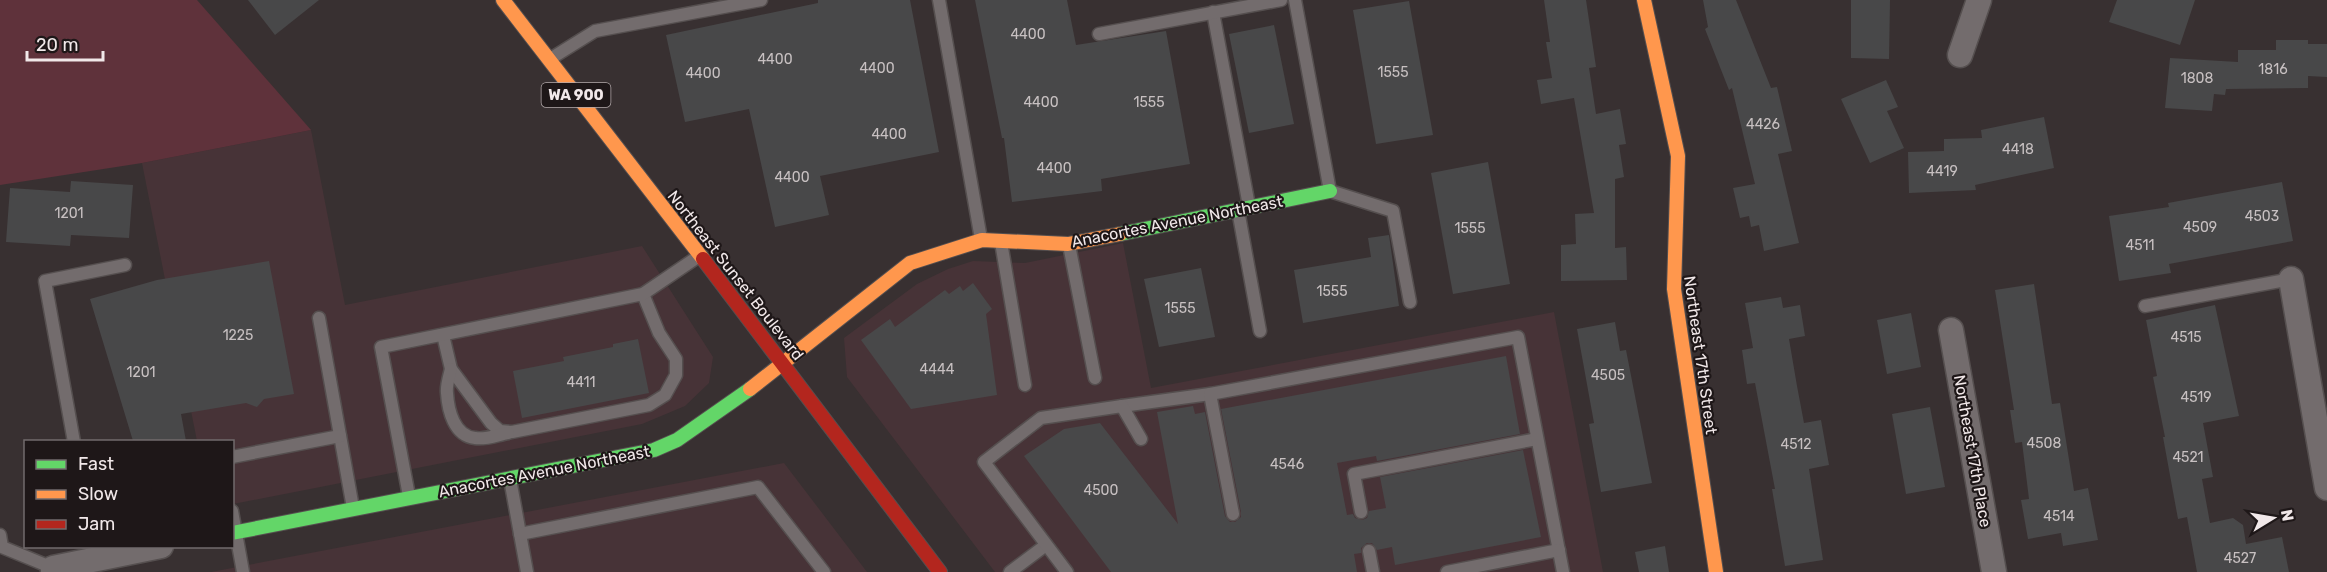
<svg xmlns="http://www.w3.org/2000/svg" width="2327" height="572" font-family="Rubik,sans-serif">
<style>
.built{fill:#473337}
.green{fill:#5f323b}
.building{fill:#484849}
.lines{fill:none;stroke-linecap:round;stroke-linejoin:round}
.lane-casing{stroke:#554f4f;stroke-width:15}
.street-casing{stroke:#554f4f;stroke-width:27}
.fast-casing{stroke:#554f4f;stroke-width:16}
.slow-casing{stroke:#554f4f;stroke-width:16}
.jam-casing{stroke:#554f4f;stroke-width:16}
.lane{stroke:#736c6d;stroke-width:12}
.street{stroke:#736c6d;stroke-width:24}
.fast{stroke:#63d668;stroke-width:14}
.slow{stroke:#ff974d;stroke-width:14}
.jam{stroke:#b3261e;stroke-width:14}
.labels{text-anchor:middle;stroke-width:4.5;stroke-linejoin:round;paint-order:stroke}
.number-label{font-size:14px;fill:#c7c0c1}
.shield{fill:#1e1718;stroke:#b2a9aa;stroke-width:1.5}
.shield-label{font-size:15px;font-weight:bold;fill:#f1e8e9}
.street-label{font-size:16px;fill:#f1e8e9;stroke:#1e1718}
</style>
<rect width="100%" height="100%" fill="#383031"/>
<g class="built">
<polygon points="311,130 345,305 642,246 713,357 709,383 685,406 642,424 233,504 232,442 197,441 142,163"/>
<polygon points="1123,243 1151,388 1554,312 1603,572 995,572 847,377 844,338 917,284 948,269 973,261 1025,263"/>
<polygon points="784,463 867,572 211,572"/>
</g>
<polygon class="green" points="0,0 197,0 311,130 142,163 0,185"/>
<g class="building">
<polygon points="248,0 319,0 275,35"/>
<polygon points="818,0 910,0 939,152 820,176 829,215 775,227 749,109 685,122 666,35 818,3"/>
<polygon points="975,0 1067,0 1076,45 1166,31 1190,164 1101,179 1102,191 1012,202 1004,138 1002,138"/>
<polygon points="1544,0 1586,0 1596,67 1589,68 1596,114 1620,109 1626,144 1619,145 1624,177 1615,179 1615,248 1626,247 1627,280 1561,281 1561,245 1576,244 1575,214 1594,213 1574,98 1541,104 1537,80 1552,78 1546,42 1550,42"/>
<polygon points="1703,0 1736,0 1771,88 1777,87 1792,151 1778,154 1799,243 1764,251 1759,225 1751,227 1749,216 1740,218 1733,188 1755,184 1732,88 1729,90 1705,29 1708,27"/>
<polygon points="1851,0 1890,0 1889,59 1851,58"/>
<polygon points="2117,0 2195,0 2180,45 2109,22"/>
<polygon points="1409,1 1433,135 1376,144 1353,10"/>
<polygon points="1274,25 1294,124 1249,133 1229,34"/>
<polygon points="2276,40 2308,40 2308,44 2327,44 2327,77 2308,76 2308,88 2226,89 2225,95 2214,94 2212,111 2165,108 2170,58 2238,62 2238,50 2276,50"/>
<polygon points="1886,80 1898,107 1887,111 1904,148 1870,163 1841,99"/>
<polygon points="2044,117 2054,168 1975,185 1976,190 1909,193 1908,152 1944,151 1944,139 1982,138 1981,130"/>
<polygon points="1488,162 1510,284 1453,294 1431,173"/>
<polygon points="71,181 133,185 129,238 71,235 70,246 6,242 10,188 70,192"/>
<polygon points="2282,182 2293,241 2169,264 2171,273 2119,281 2109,216 2169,207 2168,203"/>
<polygon points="1389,235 1399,306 1303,323 1294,270 1371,257 1368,238"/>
<polygon points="269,261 294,394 264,399 257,407 246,403 181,414 186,441 133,441 90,299 157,280"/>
<polygon points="1201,268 1215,337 1159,347 1144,279"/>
<polygon points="973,283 992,309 986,314 997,395 911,409 861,340 890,319 895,327 945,290 949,294 960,286 963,291"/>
<polygon points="2034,284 2052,404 2060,403 2074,491 2088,488 2098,540 2063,546 2061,533 2028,539 2021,500 2029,499 2022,442 2015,443 2010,410 2014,410 1995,290"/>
<polygon points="1781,297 1783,308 1800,305 1805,336 1789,339 1797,386 1804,423 1821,420 1829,465 1809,469 1823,560 1785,566 1772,489 1775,489 1755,383 1747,384 1742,350 1753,348 1745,303"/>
<polygon points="2215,305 2239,416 2203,423 2213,477 2202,479 2210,523 2233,518 2243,525 2246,544 2282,537 2289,572 2197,572 2187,517 2178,519 2163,437 2165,437 2153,377 2157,376 2146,320"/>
<polygon points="1911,313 1921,367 1887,374 1877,320"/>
<polygon points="1615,322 1620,351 1626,350 1652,483 1601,492 1589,424 1594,423 1577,329"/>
<polygon points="638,339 649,393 522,418 513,371 564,361 563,357 613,347 613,344"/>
<polygon points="1506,356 1520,434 1377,461 1376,456 1337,463 1347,515 1353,514 1355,518 1362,520 1367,518 1369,511 1386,508 1380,477 1523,450 1541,537 1395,565 1392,547 1377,550 1372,543 1367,543 1361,548 1361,553 1354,554 1357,572 1111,572 1024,456 1064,429 1100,423 1178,524 1157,412 1193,406 1195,414 1205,412 1225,516 1230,522 1235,522 1241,517 1241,512 1221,409"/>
<polygon points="1930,407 1945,487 1906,494 1892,414"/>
<polygon points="1665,546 1669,572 1639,572 1635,552"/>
</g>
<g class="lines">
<defs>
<g id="lane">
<polyline points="939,0 981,239"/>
<polyline points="1295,0 1330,191 1393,211 1410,302"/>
<polyline points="1213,12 1249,206"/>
<polyline points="1099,34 1281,0"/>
<polyline points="550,59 595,31 761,0"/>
<polyline points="1238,210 1260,331"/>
<polyline points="1001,242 1025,385"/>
<polyline points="1069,245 1095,378"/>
<polyline points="2145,306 2291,279"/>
<polyline points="319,318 353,508"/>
<polyline points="443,335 451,369 491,423 500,431 512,432 649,405 665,395 676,375 676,359 659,333 643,294"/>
<path d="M451,369c-2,8 -5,17 -4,24 1,17 7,43 28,45 11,2 22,-3 33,-5"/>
<polyline points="1122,406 1210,394"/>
<polyline points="74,442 45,281 125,265"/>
<polyline points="232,457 340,436"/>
<polyline points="510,479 527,572"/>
<polyline points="409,496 381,347 643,294 699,256"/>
<polyline points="232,511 243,572"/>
<polyline points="1361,512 1354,474 1537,439"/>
<polyline points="1233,514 1210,394 1518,337 1563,572"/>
<polyline points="520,534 758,487 824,572"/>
<polyline points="0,535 2,547 53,568"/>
<polyline points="1369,551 1373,572"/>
<polyline points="1010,572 1046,545"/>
<polyline points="1067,572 984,462 1041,418 1122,406 1141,439"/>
<polyline points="1447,572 1559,550"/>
</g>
<g id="street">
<polyline points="1960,55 1979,0"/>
<polyline points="2291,279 2327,488"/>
<polyline points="1951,330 1994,572"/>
<polyline points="53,572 53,568 161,546"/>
</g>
<g id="fast">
<polyline points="1120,234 1330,191"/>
<polyline points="232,533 654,450 677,440 750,389"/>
</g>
<g id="slow">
<polyline points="503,0 703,259"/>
<polyline points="1644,0 1678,156 1674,289 1716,572"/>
<polyline points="750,389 910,263 982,240 1068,244 1120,234"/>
</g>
<polyline id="jam" points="703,259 940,572"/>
</defs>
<use href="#lane" class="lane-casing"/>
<use href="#street" class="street-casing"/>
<use href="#fast" class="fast-casing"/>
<use href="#slow" class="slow-casing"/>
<use href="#jam" class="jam-casing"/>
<use href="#lane" class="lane"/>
<use href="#street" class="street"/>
<use href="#fast" class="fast"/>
<use href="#slow" class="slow"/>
<use href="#jam" class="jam"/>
</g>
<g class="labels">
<g class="number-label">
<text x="1028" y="39">4400</text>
<text x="775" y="64">4400</text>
<text x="877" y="73">4400</text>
<text x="2273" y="74">1816</text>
<text x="1393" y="77">1555</text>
<text x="703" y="78">4400</text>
<text x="2197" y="83">1808</text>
<text x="1041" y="107">4400</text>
<text x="1149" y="107">1555</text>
<text x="1763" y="129">4426</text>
<text x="889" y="139">4400</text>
<text x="2018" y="154">4418</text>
<text x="1054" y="173">4400</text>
<text x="1942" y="176">4419</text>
<text x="792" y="182">4400</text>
<text x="69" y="218">1201</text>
<text x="2262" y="221">4503</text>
<text x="2200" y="232">4509</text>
<text x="1470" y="233">1555</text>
<text x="2140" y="250">4511</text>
<text x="1332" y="296">1555</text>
<text x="1180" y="313">1555</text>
<text x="238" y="340">1225</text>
<text x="2186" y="342">4515</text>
<text x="937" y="374">4444</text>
<text x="141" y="377">1201</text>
<text x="1608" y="380">4505</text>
<text x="581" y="387">4411</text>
<text x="2196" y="402">4519</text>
<text x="2044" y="448">4508</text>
<text x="1796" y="449">4512</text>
<text x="2188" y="462">4521</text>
<text x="1287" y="469">4546</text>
<text x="1101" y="495">4500</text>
<text x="2059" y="521">4514</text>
<text x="2240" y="563">4527</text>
</g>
<rect class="shield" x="541.5" y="83" width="69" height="24" rx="4.5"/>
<g class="shield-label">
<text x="576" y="100">WA 900</text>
</g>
<g class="street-label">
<text transform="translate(1177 221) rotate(-11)" y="6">Anacortes Avenue Northeast</text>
<text transform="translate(736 275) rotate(52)" y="6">Northeast Sunset Boulevard</text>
<text transform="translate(1701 355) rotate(82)" y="6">Northeast 17th Street</text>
<text transform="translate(1973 451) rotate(80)" y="6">Northeast 17th Place</text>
<text transform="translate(544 471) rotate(-11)" y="6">Anacortes Avenue Northeast</text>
</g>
</g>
<rect x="24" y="440" width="210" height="108" fill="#1e1718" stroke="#726b6c" stroke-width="1.5"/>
<rect x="36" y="460" width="30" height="9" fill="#63d668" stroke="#726b6c" stroke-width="1.5"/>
<text x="78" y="470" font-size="18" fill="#f1e8e9">Fast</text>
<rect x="36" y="490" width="30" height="9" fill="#ff974d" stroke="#726b6c" stroke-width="1.5"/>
<text x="78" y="500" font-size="18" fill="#f1e8e9">Slow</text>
<rect x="36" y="520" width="30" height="9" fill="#b3261e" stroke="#726b6c" stroke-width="1.5"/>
<text x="78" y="530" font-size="18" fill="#f1e8e9">Jam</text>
<g transform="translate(2273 518) rotate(79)" stroke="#1e1718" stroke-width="4.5" paint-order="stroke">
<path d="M0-4.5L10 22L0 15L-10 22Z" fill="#f1e8e9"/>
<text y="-9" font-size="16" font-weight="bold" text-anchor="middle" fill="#f1e8e9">N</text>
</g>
<path d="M27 51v9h76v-9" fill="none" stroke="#f1e8e9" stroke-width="3"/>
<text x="36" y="51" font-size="18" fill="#f1e8e9" stroke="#1e1718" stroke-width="4.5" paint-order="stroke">20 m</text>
</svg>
